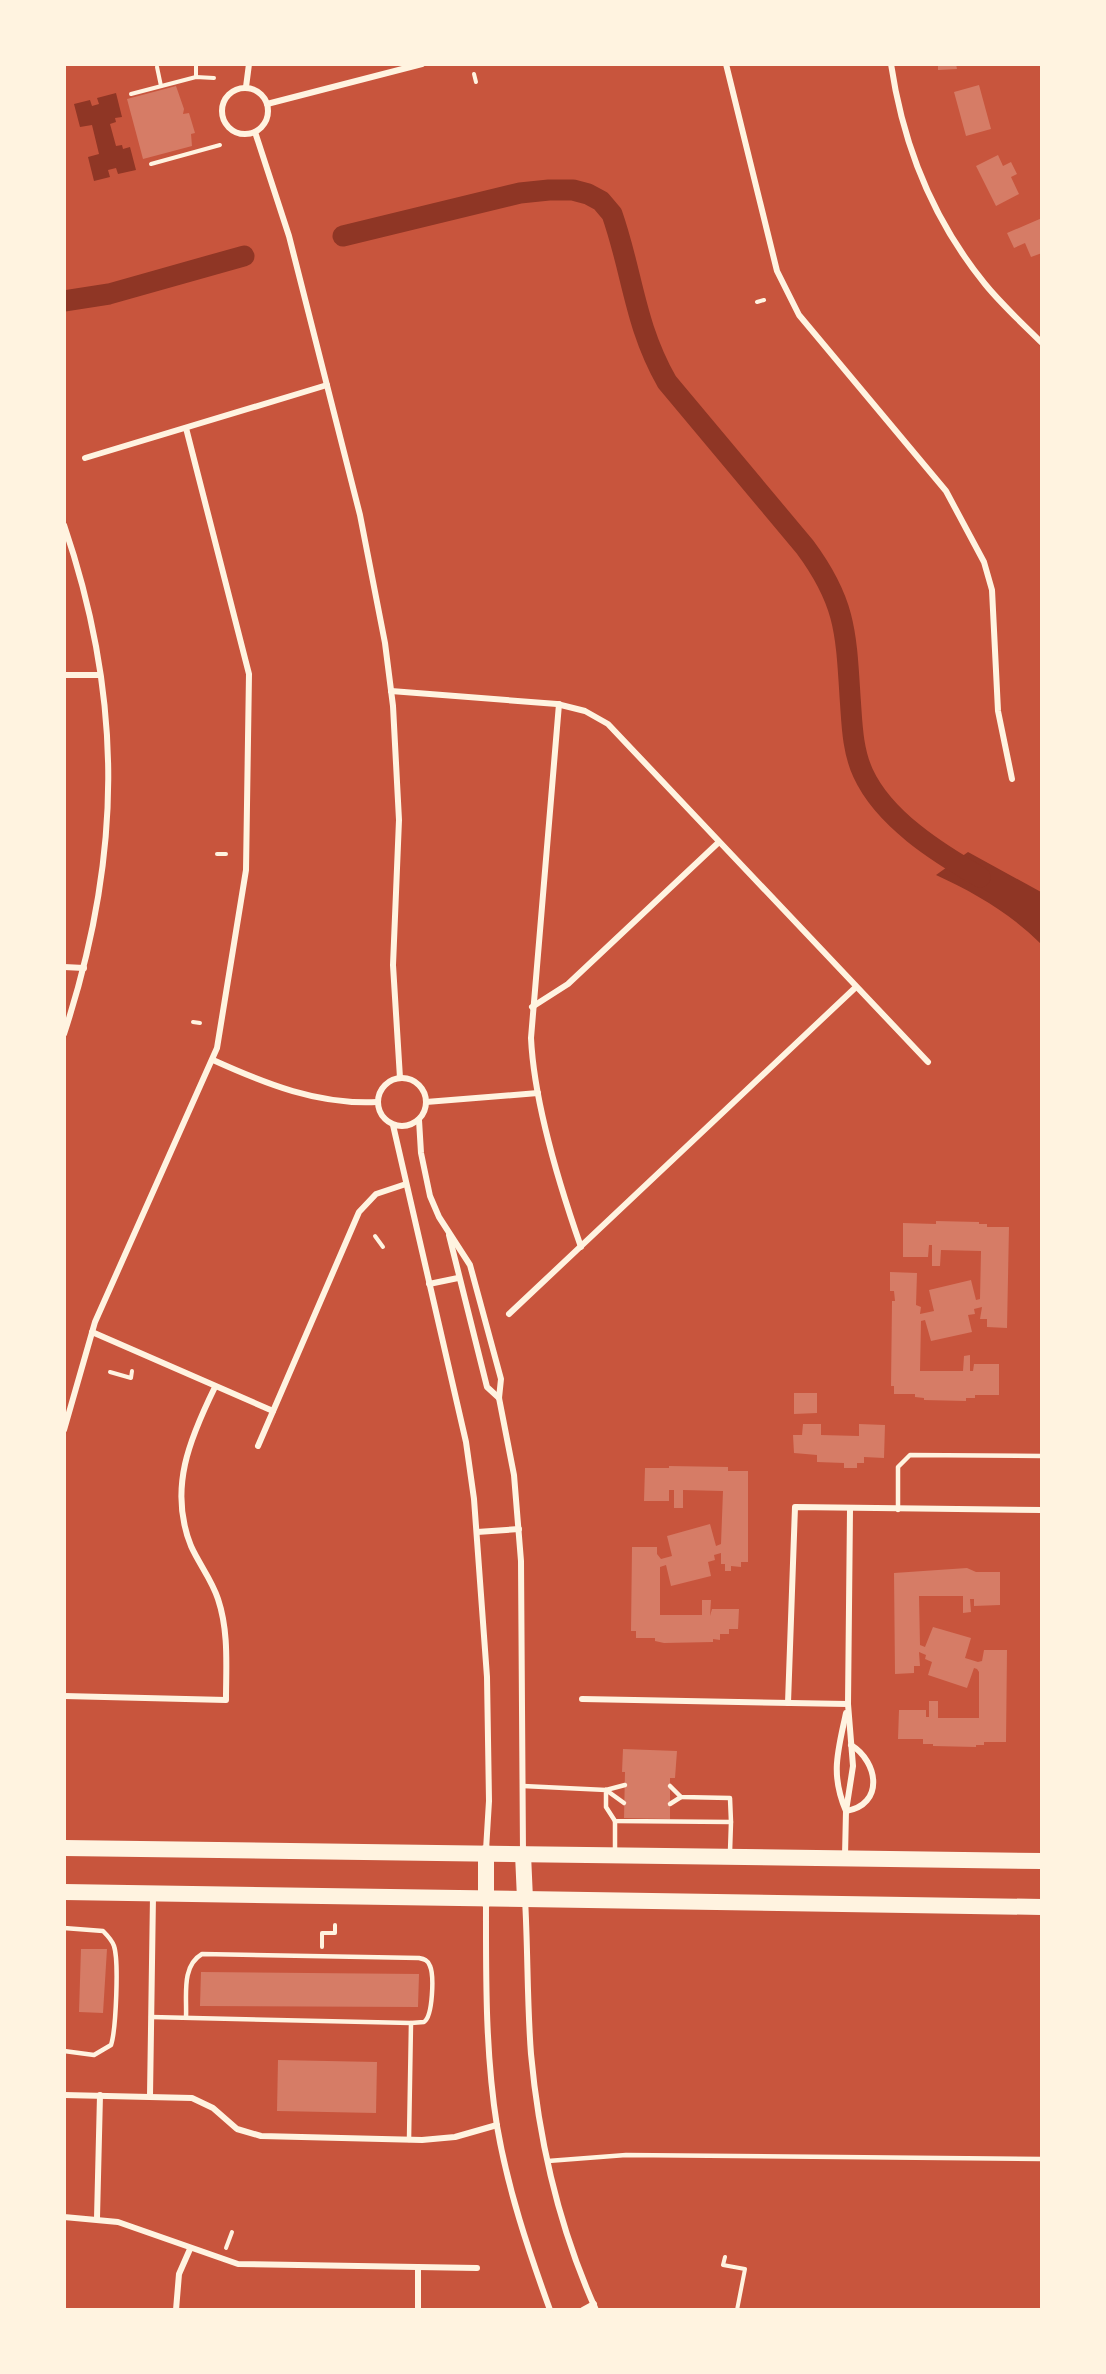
<svg xmlns="http://www.w3.org/2000/svg" width="1106" height="2374" font-family="'Golos Text',sans-serif">
<style>
.water{fill:#8f3625}
.lines{fill:none;stroke-linecap:round;stroke-linejoin:round}
.canal{stroke:#8f3625;stroke-width:21}
.building{fill:#d67c66}
.path{stroke:#fff3e0;stroke-width:4}
.service{stroke:#fff3e0;stroke-width:4.5}
.minor{stroke:#fff3e0;stroke-width:6}
.trunk{stroke:#fff3e0;stroke-width:16}
</style>
<rect width="100%" height="100%" fill="#c8553d"/>
<g class="water">
<polygon points="116,93 122,117 115,118 116,122 110,124 116,146 122,145 123,149 130,147 136,170 118,174 116,168 108,170 110,177 94,181 88,157 99,154 92,125 80,127 74,104 90,100 92,106 99,104 97,98"/>
<path d="M968,852l73,40v52c-31,-31 -66,-51 -105,-69z"/>
</g>
<g class="lines">
<g class="canal">
<path d="M343,236l177,-43 29,-3h24l15,4 13,7 11,13c21,60 22,110 55,168l138,165c40,54 41,84 45,149 2,26 2,53 13,77 21,46 75,80 117,104"/>
<polyline points="64,301 109,294 244,256"/>
</g>
</g>
<g class="building">
<polygon points="938,64 956,64 957,69 938,70"/>
<polygon points="979,85 991,129 966,136 954,92"/>
<polygon points="176,86 184,109 183,114 189,113 195,133 191,134 192,146 143,159 127,99"/>
<polygon points="998,155 1003,166 1011,162 1017,174 1011,177 1019,194 996,206 976,166"/>
<polygon points="1042,218 1042,253 1031,257 1025,243 1014,248 1007,233"/>
<polygon points="936,1221 979,1222 979,1224 987,1224 987,1227 1009,1227 1007,1328 987,1327 987,1319 980,1319 982,1307 974,1309 975,1314 968,1315 972,1332 931,1341 925,1320 921,1321 920,1371 963,1371 964,1356 970,1355 970,1371 973,1371 974,1364 999,1364 999,1395 975,1395 975,1398 966,1398 966,1401 924,1400 924,1398 915,1397 915,1394 894,1394 894,1386 891,1386 892,1301 895,1301 894,1291 890,1291 890,1272 917,1273 916,1305 921,1307 920,1314 934,1311 929,1290 971,1280 976,1300 980,1299 981,1251 941,1250 940,1266 932,1266 932,1245 929,1245 928,1257 903,1257 903,1223 936,1224"/>
<polygon points="794,1393 817,1393 817,1413 794,1414"/>
<polygon points="803,1424 821,1424 821,1435 859,1436 859,1424 885,1425 884,1458 864,1457 864,1463 857,1463 857,1468 844,1468 844,1463 817,1462 817,1455 794,1453 793,1435 802,1435"/>
<polygon points="669,1466 728,1467 728,1471 748,1471 748,1562 741,1562 741,1567 731,1566 731,1571 725,1571 725,1564 721,1564 721,1553 714,1555 715,1560 708,1562 711,1576 671,1586 666,1565 660,1567 660,1615 702,1615 702,1600 711,1600 710,1616 712,1609 739,1609 738,1629 729,1629 729,1634 720,1634 720,1640 713,1639 713,1642 664,1643 655,1641 655,1638 636,1638 636,1631 631,1631 632,1547 657,1547 657,1554 661,1559 672,1556 667,1536 710,1524 716,1546 721,1544 723,1491 683,1490 683,1508 674,1508 674,1490 669,1490 669,1501 644,1501 645,1468 669,1468"/>
<polygon points="967,1568 976,1572 1000,1572 1000,1605 974,1606 974,1599 970,1599 971,1612 963,1613 963,1596 919,1596 920,1645 925,1647 933,1627 971,1638 965,1658 978,1662 982,1661 984,1650 1007,1650 1006,1742 984,1742 984,1745 976,1745 976,1747 933,1746 933,1744 923,1744 923,1739 898,1739 899,1710 926,1710 926,1717 929,1717 929,1701 938,1701 938,1718 979,1718 979,1672 977,1669 974,1668 967,1688 928,1675 932,1662 925,1659 926,1655 919,1652 920,1666 914,1666 914,1673 895,1674 894,1573"/>
<polygon points="623,1749 677,1751 675,1778 670,1778 670,1819 624,1818 625,1772 622,1772"/>
<polygon points="81,1949 107,1949 103,2013 79,2012"/>
<polygon points="201,1972 419,1974 418,2007 200,2006"/>
<polygon points="278,2060 377,2062 376,2113 277,2111"/>
</g>
<g class="lines">
<g class="path">
<polyline points="157,67 161,86"/>
<polyline points="474,74 476,82"/>
<polyline points="196,77 196,64"/>
<polyline points="131,94 196,77 214,78"/>
<polyline points="151,164 220,145"/>
<polyline points="757,302 764,300"/>
<polyline points="217,854 226,854"/>
<polyline points="193,1022 200,1023"/>
<polyline points="375,1236 383,1247"/>
<polyline points="110,1372 131,1378 132,1371"/>
<polyline points="322,1947 322,1933 335,1933 335,1925"/>
<polyline points="226,2248 232,2232"/>
<polyline points="725,2257 723,2265 745,2269 737,2310"/>
</g>
<g class="service">
<polyline points="898,1510 898,1467 910,1455 1042,1456"/>
<polyline points="523,1786 606,1790 606,1807 615,1821 731,1822 730,1852"/>
<polyline points="670,1786 681,1797 730,1798 731,1822"/>
<polyline points="606,1790 624,1803"/>
<polyline points="606,1790 625,1785"/>
<polyline points="670,1804 681,1797"/>
<polyline points="615,1852 615,1821"/>
<path d="M64,1928l39,3c5,5 9,9 11,15 5,15 2,84 -3,99l-17,10 -30,-4"/>
<polyline points="151,2017 411,2023 409,2140"/>
<path d="M186,2017c1,-21 -5,-51 16,-63l217,4c5,1 9,2 11,8 4,9 3,50 -6,56l-13,1"/>
<polyline points="548,2161 626,2155 1042,2159"/>
</g>
<g class="minor">
<polyline points="726,64 777,271 799,315 946,491 984,562 992,590 998,711 1012,779"/>
<path d="M891,64c12,81 42,156 94,220 17,21 38,40 57,59"/>
<polyline points="246,87 249,64"/>
<circle cx="245" cy="111" r="23"/>
<polyline points="267,104 422,64"/>
<polyline points="255,132 289,236 360,515 385,643 393,706 399,820 393,965 400,1078"/>
<polyline points="85,458 327,385"/>
<path d="M64,525c60,176 58,332 0,509"/>
<polyline points="64,675 100,675"/>
<polyline points="391,691 557,704 585,711 608,724 928,1062"/>
<path d="M559,704l-28,334c3,63 29,149 50,209"/>
<polyline points="64,967 84,968"/>
<polyline points="532,1007 568,984 719,842"/>
<path d="M213,1060c53,24 105,45 164,42"/>
<circle cx="402" cy="1102" r="24"/>
<polyline points="426,1102 538,1093"/>
<polyline points="419,1120 421,1153 430,1196 439,1217 470,1265 501,1379 499,1398 514,1475 521,1561 523,1853"/>
<polyline points="393,1125 466,1442 474,1499 487,1677 489,1801 486,1850"/>
<polyline points="449,1235 487,1387 499,1398"/>
<polyline points="429,1284 458,1278"/>
<polyline points="509,1314 856,987"/>
<polyline points="92,1332 273,1411"/>
<polyline points="64,1430 95,1322 217,1048 246,870 249,674 186,428"/>
<polyline points="258,1446 359,1212 376,1194 406,1184"/>
<polyline points="477,1532 519,1529"/>
<path d="M64,1696l162,4c0,-34 3,-68 -8,-101 -6,-19 -19,-35 -27,-53 -23,-57 -1,-108 24,-159"/>
<polyline points="582,1699 848,1704"/>
<polyline points="788,1703 795,1507 1042,1510"/>
<path d="M846,1811c-16,-37 -8,-60 0,-98"/>
<path d="M846,1811c38,-6 33,-49 5,-66"/>
<polyline points="845,1856 846,1811 853,1766 848,1704 850,1510"/>
<path d="M486,1899c0,76 -1,152 11,227 11,64 31,123 53,184"/>
<path d="M525,1899c3,52 2,104 6,155 8,87 29,176 65,256"/>
<polyline points="64,2095 192,2098 213,2108 237,2129 261,2136 422,2140 455,2137 497,2125"/>
<polyline points="150,2096 153,1896"/>
<polyline points="64,2217 118,2222 238,2264 477,2268"/>
<polyline points="97,2218 100,2095"/>
<polyline points="176,2310 179,2274 190,2249"/>
<polyline points="418,2310 418,2267"/>
<polyline points="583,2310 594,2304"/>
</g>
<g class="trunk">
<polyline points="64,1848 1042,1861"/>
<polyline points="523,1854 525,1899"/>
<polyline points="64,1892 1042,1907"/>
<polyline points="486,1899 486,1853"/>
</g>
</g>
<rect width="1106" height="2374" fill="none" stroke="#fff3e0" stroke-width="132"/>
</svg>
